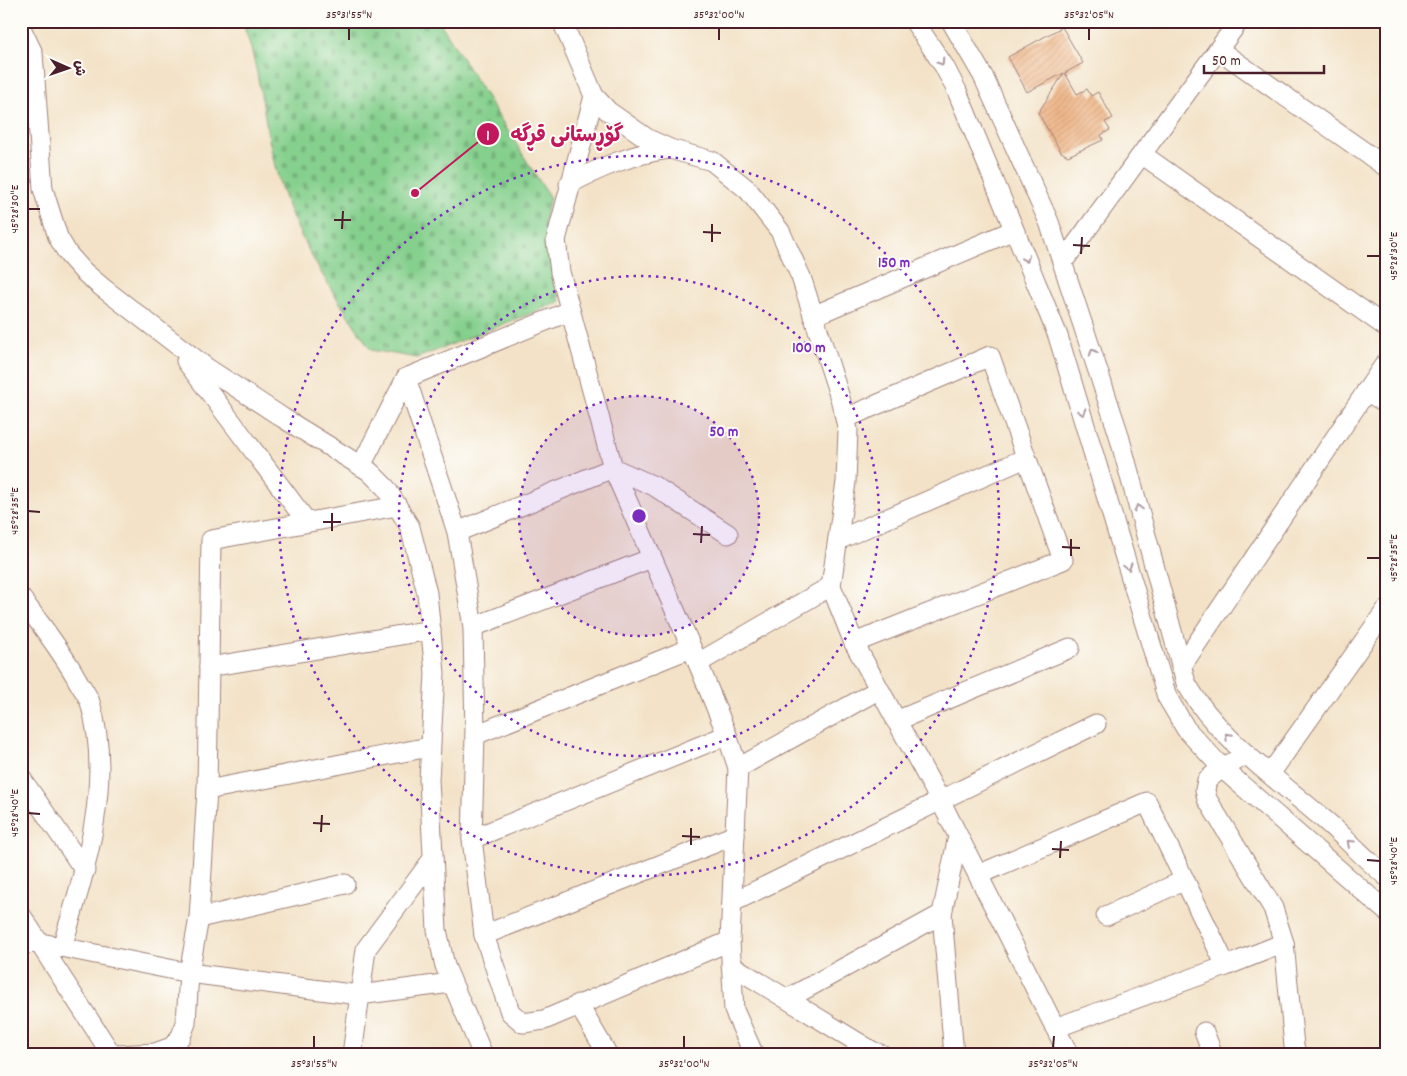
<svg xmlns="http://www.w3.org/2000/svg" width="1407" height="1076" font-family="Dekko,'Playpen Sans Arabic',sans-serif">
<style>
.cemetery{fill:url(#cemetery-stones);stroke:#68785c}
.building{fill:url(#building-hatch)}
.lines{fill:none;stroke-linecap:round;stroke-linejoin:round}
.minor-casing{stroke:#9e8079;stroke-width:21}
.minor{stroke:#fff;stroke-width:19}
.oneway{stroke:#ae9aa0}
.ticks{fill:none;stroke:#4a1f2b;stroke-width:2}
.ring{fill:none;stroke:#7b2cbf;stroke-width:2.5;stroke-dasharray:2.5 5}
.centre{fill:#7b2cbf;stroke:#fdfcf7;stroke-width:2.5}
.ring-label{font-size:15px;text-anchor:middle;font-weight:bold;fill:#7b2cbf;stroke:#fdfcf7;stroke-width:4;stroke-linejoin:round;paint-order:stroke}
.leader{fill:none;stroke:#c2185b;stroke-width:2}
.callout-dot{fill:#c2185b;stroke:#fdfcf7;stroke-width:2}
.mark-label{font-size:15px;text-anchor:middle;font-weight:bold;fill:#fff}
.callout-label{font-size:20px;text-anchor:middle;font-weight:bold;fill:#c2185b;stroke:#fdfcf7;stroke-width:4;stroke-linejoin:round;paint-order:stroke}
.neatline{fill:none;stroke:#4a1f2b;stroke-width:2}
.ticks-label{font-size:12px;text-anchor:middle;fill:#4a1f2b}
</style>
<defs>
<pattern id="cemetery-stones" width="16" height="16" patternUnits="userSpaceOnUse" patternTransform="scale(1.25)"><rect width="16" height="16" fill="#86d08e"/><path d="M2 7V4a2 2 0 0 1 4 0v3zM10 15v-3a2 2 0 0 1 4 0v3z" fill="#75b27b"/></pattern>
<pattern id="building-hatch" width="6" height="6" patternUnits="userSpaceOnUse" patternTransform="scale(1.25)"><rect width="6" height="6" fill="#eeae7b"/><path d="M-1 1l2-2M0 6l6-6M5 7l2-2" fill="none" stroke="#c38d65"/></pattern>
</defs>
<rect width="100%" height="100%" fill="#fdfcf7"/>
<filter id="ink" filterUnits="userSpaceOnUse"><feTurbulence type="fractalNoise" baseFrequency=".02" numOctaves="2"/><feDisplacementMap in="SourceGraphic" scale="10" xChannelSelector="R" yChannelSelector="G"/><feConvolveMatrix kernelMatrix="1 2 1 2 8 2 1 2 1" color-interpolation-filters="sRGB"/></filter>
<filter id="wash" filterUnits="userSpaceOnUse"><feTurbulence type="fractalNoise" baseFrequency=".0096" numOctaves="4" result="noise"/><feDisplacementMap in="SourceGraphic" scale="20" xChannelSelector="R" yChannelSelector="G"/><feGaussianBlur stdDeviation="1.12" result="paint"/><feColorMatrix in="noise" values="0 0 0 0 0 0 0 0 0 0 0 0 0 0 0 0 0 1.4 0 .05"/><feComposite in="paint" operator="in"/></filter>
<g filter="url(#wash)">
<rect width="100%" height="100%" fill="#f3e2c7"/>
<path class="cemetery" d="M242,21h197l111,177 -6,24 16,80 -143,56 -46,-8c-39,-59 -79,-116 -96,-184 -12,-48 -15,-99 -33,-145z"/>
<g id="blocks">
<polygon class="building" points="1062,27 1083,63 1065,73 1077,94 1087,89 1091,96 1098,92 1113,118 1105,122 1110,130 1101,135 1103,140 1068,156 1061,152 1038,113 1064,73 1027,92 1008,57"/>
</g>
</g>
<g filter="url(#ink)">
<use href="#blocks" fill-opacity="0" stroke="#9e8079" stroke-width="1"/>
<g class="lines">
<defs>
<g id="minor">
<polyline points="562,21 594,96 556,240 560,272 613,468 698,663 727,735 738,768 730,941 734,1010 754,1055"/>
<polyline points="914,21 944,66 957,91 1058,336 1167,697 1186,729 1222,768 1386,911"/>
<path d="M951,21l32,55 66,146 69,210 68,251c32,57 92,96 141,139 20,17 38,37 59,54"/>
<polyline points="21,28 33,53 43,189 58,237 68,254 84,272 103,288 207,368 283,418 369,471 386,488 410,527 427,593 435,673 429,780 437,930 445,966 483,1055"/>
<polyline points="1219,50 1386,167"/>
<polyline points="594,96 608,111 648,139 670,149 712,161 748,190 780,231 801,277 840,398 848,430 846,482 831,586 854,643 940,800 1069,1055"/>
<polyline points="1143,155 1386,327"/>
<path d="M569,184c32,-17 63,-30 100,-35"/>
<polyline points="1063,262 1239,21"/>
<polyline points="813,316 1014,230"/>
<polyline points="186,361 307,522"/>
<polyline points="406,378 457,532 473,627 475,735 472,839 484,935 510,1012 523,1023 544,1020 730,941"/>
<polyline points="1366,391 1386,403"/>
<polyline points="846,418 990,356 1063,560 854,643"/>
<polyline points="361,466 406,378 570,311"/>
<polyline points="457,532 613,468 654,486 728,534"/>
<polyline points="838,540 1026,458"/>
<path d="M21,598c20,27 40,52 56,81 4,8 10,15 13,23 24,80 -5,169 -28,245"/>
<polyline points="473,627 652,558"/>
<polyline points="698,663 831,586"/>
<polyline points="209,667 431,630"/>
<polyline points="1181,667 1386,362"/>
<polyline points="896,721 1070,648"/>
<polyline points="475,735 691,648"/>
<polyline points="1247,755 1222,768 1207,780 1205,790 1207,799 1273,908 1284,943 1294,1046 1297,1055"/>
<polyline points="738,768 878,690"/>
<polyline points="1270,774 1386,610"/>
<polyline points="21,778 85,871"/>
<polyline points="207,790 429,747"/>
<polyline points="472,839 727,735"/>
<polyline points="978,875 1147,802 1226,966 1284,943"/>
<polyline points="733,902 1096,724"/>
<polyline points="21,915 112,1055"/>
<polyline points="1106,916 1185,880"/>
<polyline points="199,918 345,884"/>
<polyline points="484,935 735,835"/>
<polyline points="21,944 41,943 189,973 359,995 451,983"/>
<polyline points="731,965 872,1051 883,1055"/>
<polyline points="789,998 942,914"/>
<polyline points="578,1004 608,1055"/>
<polyline points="1055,1028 1226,966"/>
<polyline points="1204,1032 1213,1055"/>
<polyline points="118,1055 155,1053 172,1047 181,1036 186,1023 189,973 199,918 207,790 211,540 397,506"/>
<polyline points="352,1055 366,949 432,860"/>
<polyline points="954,1055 942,914 958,836"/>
</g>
</defs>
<use href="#minor" class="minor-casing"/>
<use href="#minor" class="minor"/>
</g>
<defs><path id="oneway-chevron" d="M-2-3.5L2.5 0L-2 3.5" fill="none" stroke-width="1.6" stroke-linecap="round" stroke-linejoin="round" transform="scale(1.25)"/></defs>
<g class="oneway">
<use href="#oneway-chevron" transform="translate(941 62) rotate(57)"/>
<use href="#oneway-chevron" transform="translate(1026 259) rotate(68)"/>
<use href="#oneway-chevron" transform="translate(1093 352) rotate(-109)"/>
<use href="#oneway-chevron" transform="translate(1082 412) rotate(73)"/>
<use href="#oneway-chevron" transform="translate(1138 508) rotate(-105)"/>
<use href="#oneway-chevron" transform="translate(1128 567) rotate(74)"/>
<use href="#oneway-chevron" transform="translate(1228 736) rotate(-135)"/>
<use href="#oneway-chevron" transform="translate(1350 843) rotate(-137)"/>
</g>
</g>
<path class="ticks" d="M349,40v-12M719,40v-12M1089,40v-12M28,209h12M334,220h17M342,229l1,-18M703,232l18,1M712,242v-18M1073,245l17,1M1081,254l1,-17M1367,256h13M28,511l12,1M323,522h18M332,531v-18M693,534l17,1M701,543l1,-17M1062,547l18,1M1071,556v-17M1367,558h13M28,813l12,1M313,823l17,1M321,832l1,-17M682,836l18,1M691,845v-17M1052,849l17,1M1060,858l1,-17M1367,860l13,1M314,1048v-12M684,1048v-12M1053,1048l1,-12"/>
<circle cx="639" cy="516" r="120" fill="#7b2cbf" fill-opacity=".12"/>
<g class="ring">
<circle cx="639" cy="516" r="120"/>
<circle cx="639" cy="516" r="240"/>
<circle cx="639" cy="516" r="360"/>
</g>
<circle cx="639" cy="516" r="8" class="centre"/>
<g class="ring-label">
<text x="894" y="267">150 m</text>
<text x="809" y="352">100 m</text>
<text x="724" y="436">50 m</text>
</g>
<path class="leader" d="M415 193L488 134"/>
<g class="callout-dot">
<circle cx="415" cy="193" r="5"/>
<circle cx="488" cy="134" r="12"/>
</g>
<g class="mark-label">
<text x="488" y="140">1</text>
</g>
<g class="callout-label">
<text x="567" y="141">گۆڕستانی قڕگە</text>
</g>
<rect width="1407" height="1076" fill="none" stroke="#fdfcf7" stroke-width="55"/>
<g transform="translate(68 68) rotate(92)" stroke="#fdfcf7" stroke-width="4" paint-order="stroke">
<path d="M0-4L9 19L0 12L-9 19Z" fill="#4a1f2b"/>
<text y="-8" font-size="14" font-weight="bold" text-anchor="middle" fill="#4a1f2b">ش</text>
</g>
<path d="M1204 65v8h120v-8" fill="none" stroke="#4a1f2b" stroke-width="2.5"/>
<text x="1212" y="65" font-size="15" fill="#4a1f2b" stroke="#fdfcf7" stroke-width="4" paint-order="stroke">50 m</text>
<rect x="28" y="28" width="1352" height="1020" class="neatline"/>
<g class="ticks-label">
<text x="349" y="18">35°31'55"N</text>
<text x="719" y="18">35°32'00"N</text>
<text x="1089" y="18">35°32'05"N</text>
<text transform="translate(14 209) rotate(-90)" y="4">45°28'30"E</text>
<text transform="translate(1393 256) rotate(-90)" y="4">45°28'30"E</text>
<text transform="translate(14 511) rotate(-90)" y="4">45°28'35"E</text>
<text transform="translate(1393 558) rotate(-90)" y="4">45°28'35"E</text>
<text transform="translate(14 813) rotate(-90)" y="4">45°28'40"E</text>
<text transform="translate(1393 861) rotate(-90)" y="4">45°28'40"E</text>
<text x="314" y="1067">35°31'55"N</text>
<text x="684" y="1067">35°32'00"N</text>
<text x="1053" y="1067">35°32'05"N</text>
</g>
</svg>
